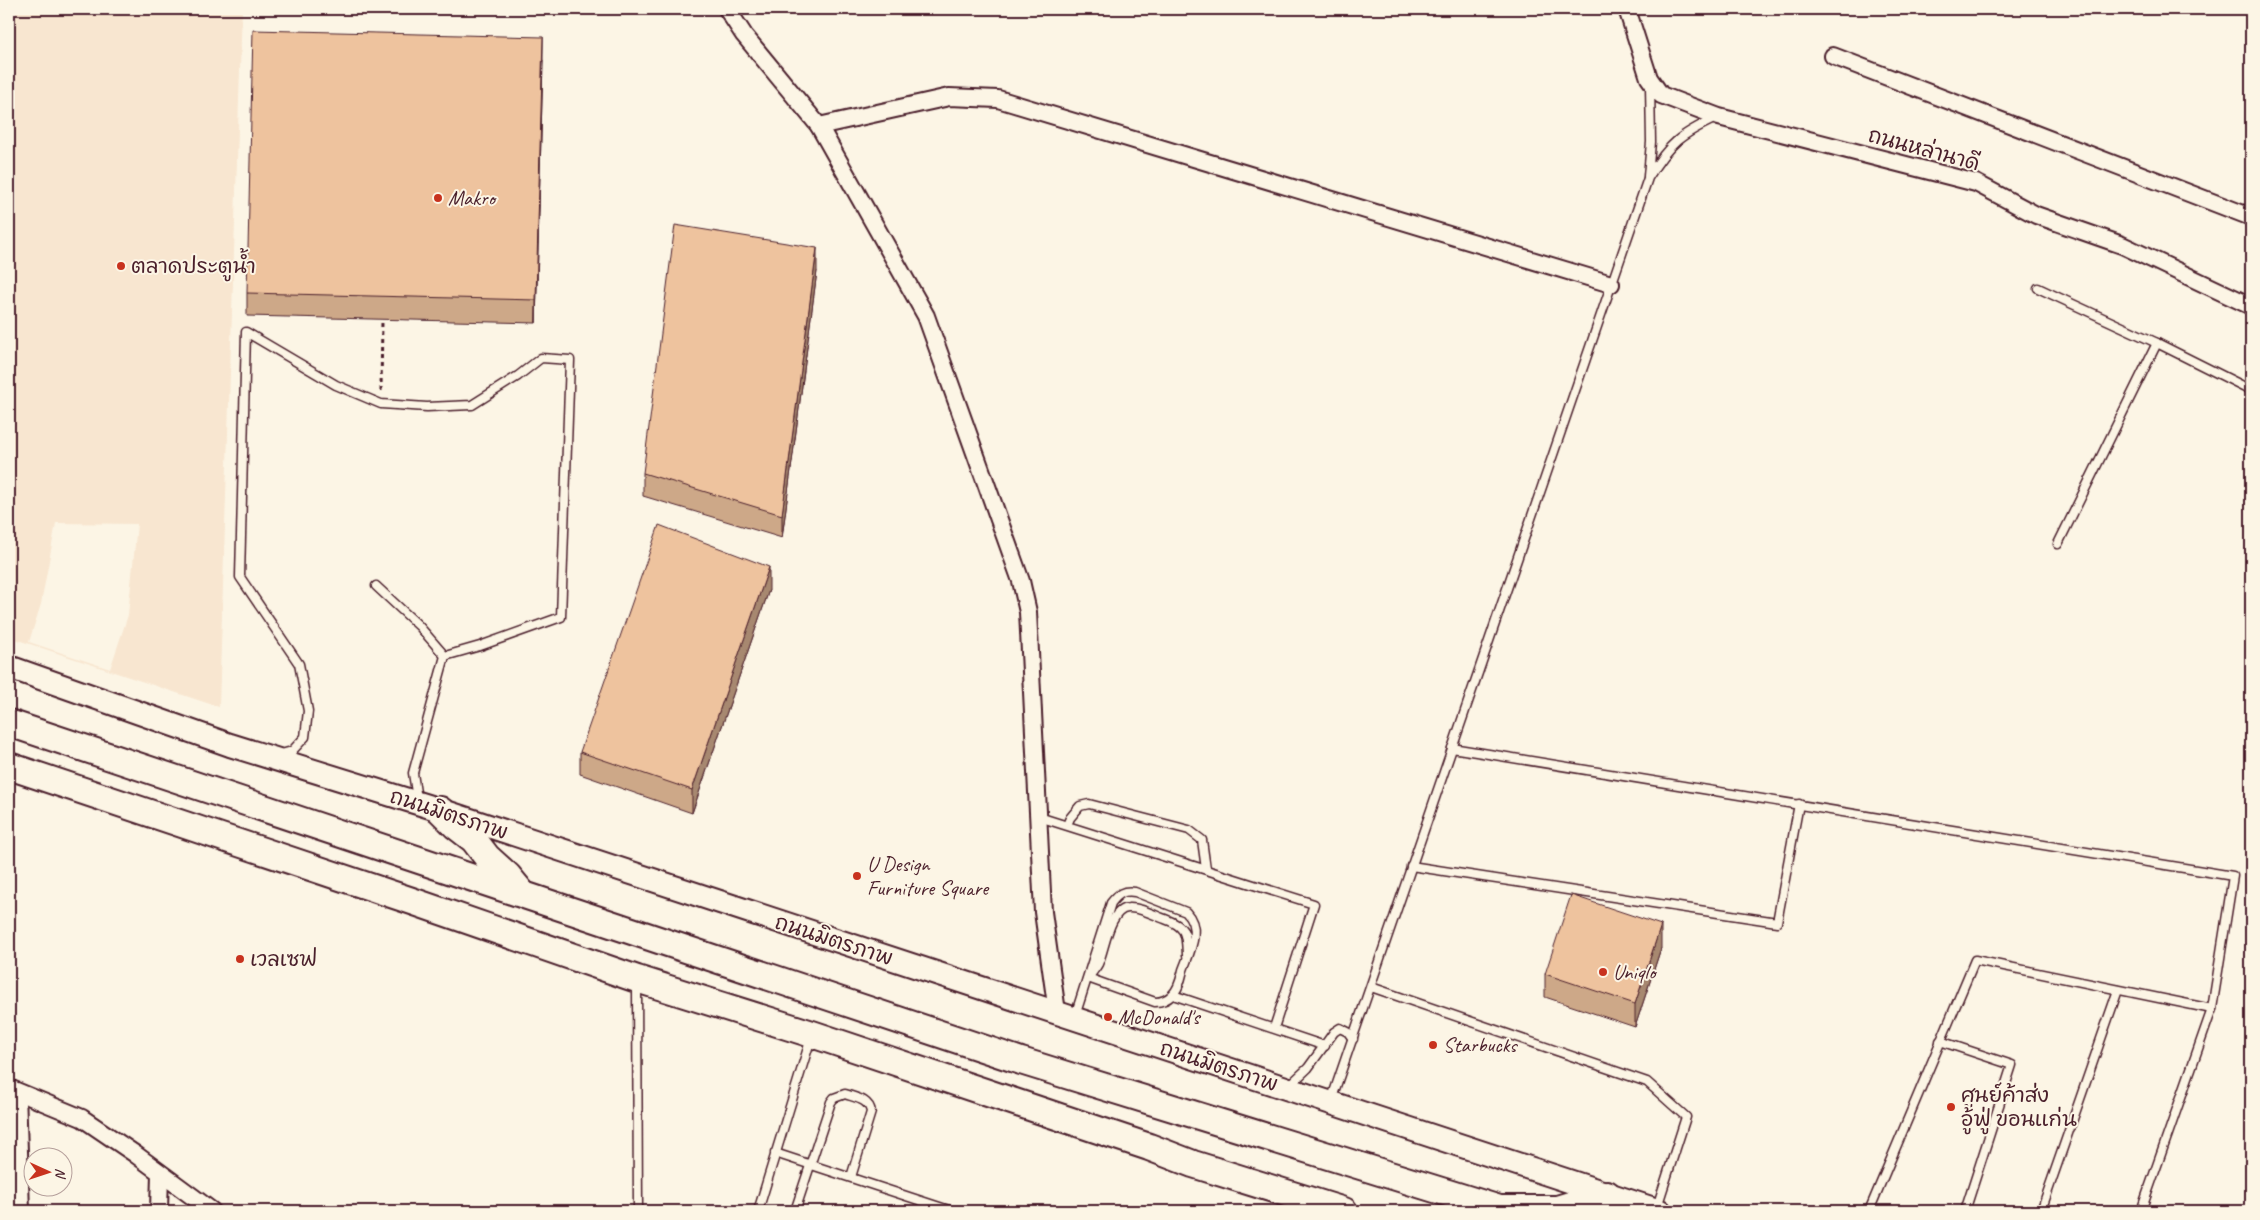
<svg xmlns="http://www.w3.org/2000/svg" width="2260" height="1220" font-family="Caveat,'Playpen Sans Thai',sans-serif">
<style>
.built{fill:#f8e6d0;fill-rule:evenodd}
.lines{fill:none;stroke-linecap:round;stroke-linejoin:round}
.lane-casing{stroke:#4a1f2b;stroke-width:11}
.street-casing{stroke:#4a1f2b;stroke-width:20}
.secondary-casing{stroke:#4a1f2b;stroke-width:26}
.primary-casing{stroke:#4a1f2b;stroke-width:30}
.path{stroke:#4a1f2b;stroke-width:3;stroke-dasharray:4 4;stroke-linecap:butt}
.lane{stroke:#fcf5e5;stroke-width:8}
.street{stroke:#fcf5e5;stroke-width:16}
.secondary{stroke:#fcf5e5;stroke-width:22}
.primary{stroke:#fcf5e5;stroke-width:26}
.wall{fill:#cda888;stroke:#4a1f2b}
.shaded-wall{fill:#a7886f;stroke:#4a1f2b}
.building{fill:#eec39e;stroke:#4a1f2b}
.poi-dot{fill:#c8321e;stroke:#fcf5e5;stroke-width:2}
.labels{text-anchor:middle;stroke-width:4;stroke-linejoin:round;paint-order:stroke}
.street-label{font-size:21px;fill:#4a1f2b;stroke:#fcf5e5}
.poi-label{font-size:21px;fill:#4a1f2b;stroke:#fcf5e5;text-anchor:start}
</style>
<rect width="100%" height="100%" fill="#fcf5e5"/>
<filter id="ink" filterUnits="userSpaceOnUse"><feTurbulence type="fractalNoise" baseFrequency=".02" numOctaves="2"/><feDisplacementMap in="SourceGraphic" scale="10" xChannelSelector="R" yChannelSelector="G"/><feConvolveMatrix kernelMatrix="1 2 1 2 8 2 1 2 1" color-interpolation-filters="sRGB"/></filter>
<g filter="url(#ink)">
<path class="built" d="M9,9h233l-23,698 -210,-70zM56,523l81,1 -9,91 -18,54 -81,-27 12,-38z"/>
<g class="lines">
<defs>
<g id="lane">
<polyline points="1648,176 1651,142 1650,85"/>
<polyline points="2038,288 2157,343 2251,390"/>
<polyline points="2058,544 2157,343"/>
<polyline points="376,586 419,626 445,656"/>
<polyline points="1452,748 2233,876 2212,1009 2141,1211"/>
<polyline points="281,754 292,751 305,737 308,711 299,664 240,577 246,332 336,385 381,404 427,407 472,405 518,376 541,358 570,360 561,617 480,646 445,656 413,773 417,799"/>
<polyline points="1039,817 1314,904 1274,1028"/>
<polyline points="1067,825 1070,818 1080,806 1089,804 1189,830 1202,840 1206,869"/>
<polyline points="1411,866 1777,922 1799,804"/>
<path d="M1089,977c3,-5 7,-9 9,-13 7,-15 11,-55 30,-56 12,-1 26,7 37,11 22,8 21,15 22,36"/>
<polyline points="637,984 638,1211"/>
<polyline points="1371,987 1647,1082 1686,1117 1657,1207"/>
<polyline points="1173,995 1325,1046"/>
<path d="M1075,1016l36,-113c7,-9 12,-13 24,-11l51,20c16,17 4,39 -3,58 -2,8 -4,19 -11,25 -5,5 -11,7 -17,7l-67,-24"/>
<polyline points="1940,1041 2012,1065 1965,1211"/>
<polyline points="1290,1085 1308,1068 1334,1032 1340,1028 1348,1032 1353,1039"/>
<path d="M1331,1101l317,-923c21,-35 33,-44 70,-61"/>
<polyline points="775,1153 952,1211"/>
<polyline points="758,1211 811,1038"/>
<path d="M795,1211l36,-109 3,-4 11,-4c11,4 24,5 26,18l-20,65"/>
<polyline points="1869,1211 1975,960 2212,1009"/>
<polyline points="2041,1211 2118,990"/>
</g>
<g id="street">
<polyline points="727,9 744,35 819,126 926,316 1021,581 1028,612 1043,912 1057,1012"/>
<polyline points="1627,9 1649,78 1661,95 1719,117 1976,183 2036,215 2122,245 2251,306"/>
<polyline points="1833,56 2251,217"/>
<polyline points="819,126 949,97 998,99 1611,284"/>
<polyline points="9,1088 82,1118 135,1154 212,1211"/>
<polyline points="17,1092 21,1211"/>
<polyline points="159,1211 160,1173"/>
</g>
<polyline id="secondary" points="9,667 230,745 440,810 1660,1211"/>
<g id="primary">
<polyline points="9,723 1021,1061 1506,1211"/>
<polyline points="9,766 412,901 637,979 812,1034 1149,1147 1193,1164 1344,1211"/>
<polyline points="440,810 456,826 474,840 487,857 508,876 522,893"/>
<polyline points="1499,1209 1557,1209 1607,1194"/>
</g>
</defs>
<use href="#lane" class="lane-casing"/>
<use href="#street" class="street-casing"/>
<use href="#secondary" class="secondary-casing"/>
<use href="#primary" class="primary-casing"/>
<polyline class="path" points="381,391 382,320"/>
<use href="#lane" class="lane"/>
<use href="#street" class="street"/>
<use href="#secondary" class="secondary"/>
<use href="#primary" class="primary"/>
</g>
<g class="wall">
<polygon points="543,60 536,323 247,316 247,293"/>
<polygon points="817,271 782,538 643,496 643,473"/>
<polygon points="769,590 692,813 580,774 580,752"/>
<polygon points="1661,948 1635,1027 1545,997 1545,974"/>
</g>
<g class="shaded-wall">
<polygon points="543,37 543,60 536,323 536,300"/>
<polygon points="817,248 817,271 782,538 782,515"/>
<polygon points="769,567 769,590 692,813 692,790"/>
<polygon points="1661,925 1661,948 1635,1027 1635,1004"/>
</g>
<g class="building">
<polygon points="253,30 543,37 536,300 247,293"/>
<polygon points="675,225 817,248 782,515 643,473"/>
<polygon points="659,525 769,567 692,790 580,752"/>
<polygon points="1571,895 1661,925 1635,1004 1545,974"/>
</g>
</g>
<g class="poi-dot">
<circle cx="438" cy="198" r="5"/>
<circle cx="121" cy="266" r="5"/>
<circle cx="857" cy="876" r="5"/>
<circle cx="240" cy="959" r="5"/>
<circle cx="1603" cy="972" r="5"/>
<circle cx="1108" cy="1017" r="5"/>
<circle cx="1433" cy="1045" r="5"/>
<circle cx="1951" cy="1107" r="5"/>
</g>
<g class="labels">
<g class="street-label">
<text transform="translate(1924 149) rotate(15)" y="7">ถนนหล่านาดี</text>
<text transform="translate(449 814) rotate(18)" y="7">ถนนมิตรภาพ</text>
<text transform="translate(834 940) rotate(18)" y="7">ถนนมิตรภาพ</text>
<text transform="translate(1219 1066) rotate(18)" y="7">ถนนมิตรภาพ</text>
</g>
<g class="poi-label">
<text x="448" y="205">Makro</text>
<text x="131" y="273">ตลาดประตูน้ำ</text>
<text x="867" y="871">U Design<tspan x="867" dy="24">Furniture Square</tspan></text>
<text x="250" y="966">เวลเซฟ</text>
<text x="1613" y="979">Uniqlo</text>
<text x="1118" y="1024">McDonald's</text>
<text x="1443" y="1052">Starbucks</text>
<text x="1961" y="1102">ศูนย์ค้าส่ง<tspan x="1961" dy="24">อู้ฟู่ ขอนแก่น</tspan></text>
</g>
</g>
<rect width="2260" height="1220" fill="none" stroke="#fcf5e5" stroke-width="30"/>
<rect x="15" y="15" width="2230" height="1190" fill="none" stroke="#4a1f2b" stroke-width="2" filter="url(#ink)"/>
<g transform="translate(48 1172) rotate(93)"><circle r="24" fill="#fcf5e5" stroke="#b59f9b"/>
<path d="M0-4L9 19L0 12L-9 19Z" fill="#c8321e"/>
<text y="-8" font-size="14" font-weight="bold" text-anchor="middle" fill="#4a1f2b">N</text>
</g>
</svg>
